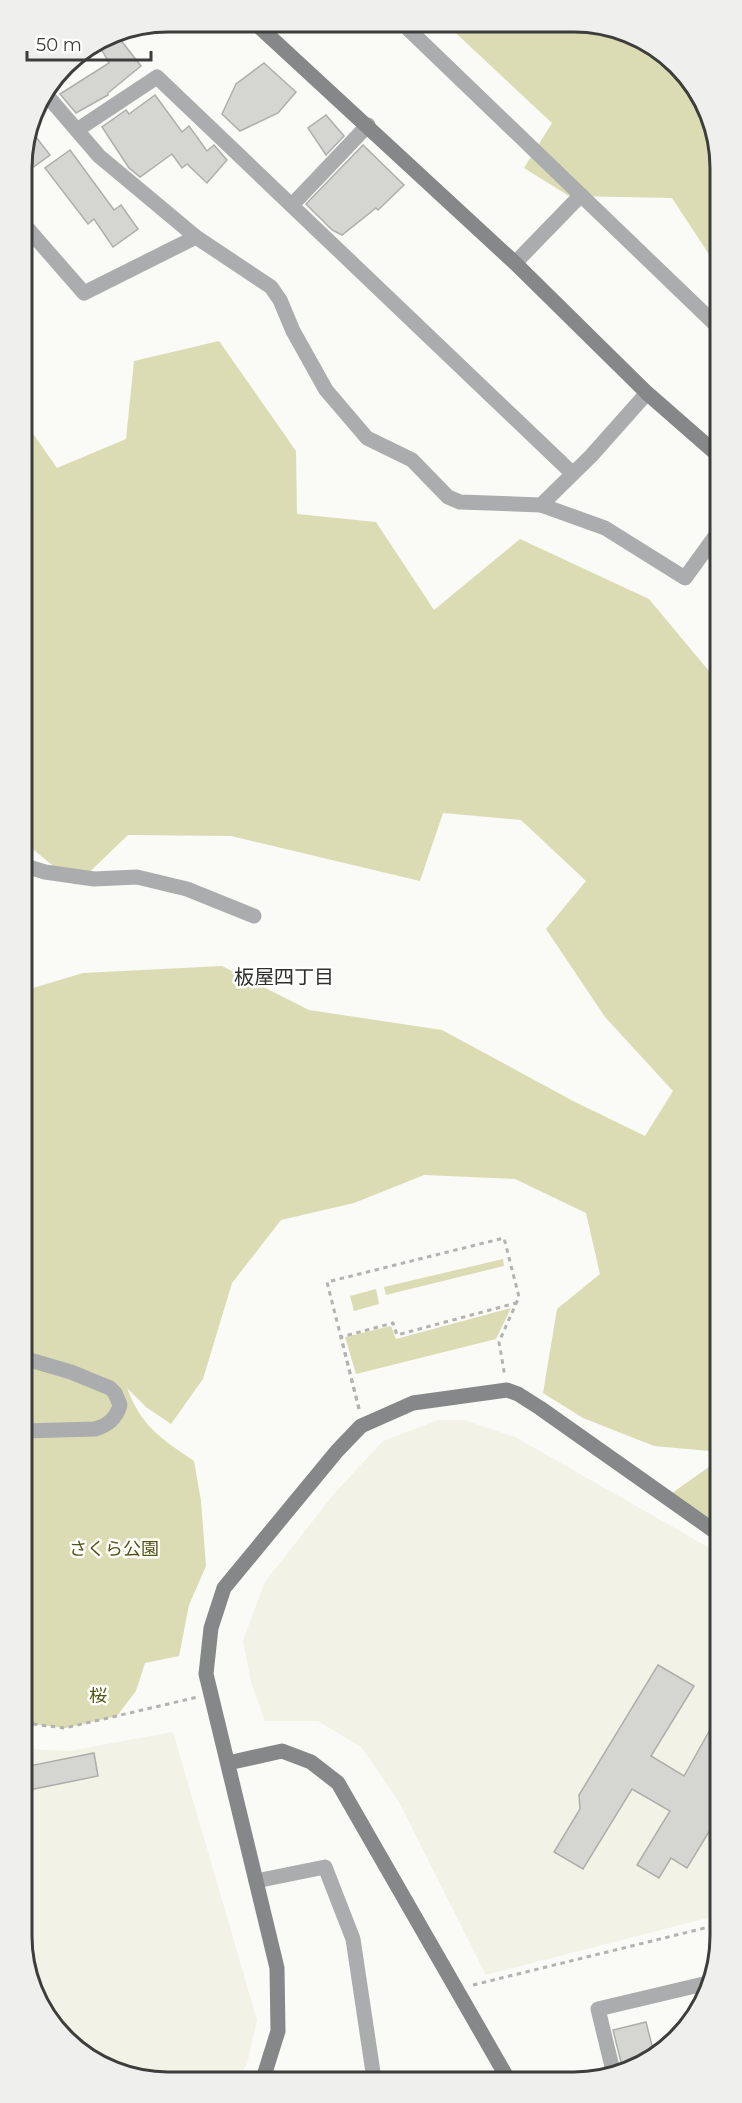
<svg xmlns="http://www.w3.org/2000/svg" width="742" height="2103" font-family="Montserrat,'Noto Sans JP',sans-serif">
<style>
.built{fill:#f2f2e7}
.green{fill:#dbdcb4}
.building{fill:#d5d5d2;stroke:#aeaeab;stroke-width:1.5}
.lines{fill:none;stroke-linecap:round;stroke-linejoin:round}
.path{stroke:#b3b3b1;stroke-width:3;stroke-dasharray:4.5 4.5;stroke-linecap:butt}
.street{stroke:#abacad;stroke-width:15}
.secondary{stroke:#858788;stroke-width:15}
.labels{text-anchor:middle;stroke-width:5;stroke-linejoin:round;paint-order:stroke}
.park-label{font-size:18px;fill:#555414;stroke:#fffffe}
.neighbourhood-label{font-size:20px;fill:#2f2f2d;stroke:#fffffe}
.rim{fill:none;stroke:#3d3d3b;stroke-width:3}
</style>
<rect width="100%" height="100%" fill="#fafaf7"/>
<g class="built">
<polygon points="438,1420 464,1420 515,1437 720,1554 719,1915 486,1975 398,1800 361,1747 318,1721 265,1721 251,1682 243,1640 265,1582 333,1495 383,1441"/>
<polygon points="173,1732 257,2020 247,2064 237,2079 139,2079 64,2039 24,1965 24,1749 69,1751"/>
</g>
<g class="green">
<polygon points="445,23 604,24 678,64 718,138 718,268 672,198 569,196 524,168 552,123"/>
<path d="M219,341l77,110 1,63 79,8 58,88 86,-71 129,60 70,84 1,769 -66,-6 -71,-28 -40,-25 14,-84 43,-35 -14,-61 -71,-34 -91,-4 -70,28 -73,17 -49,63 -29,96 -32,45 -25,-17 -19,-19c15,39 33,50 67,73l7,40 5,65 -17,39 -10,51 -34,7 -9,28 -19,25 -52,12 -41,-5 -1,-732 60,-18 139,-7 87,44 133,20 131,71 72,35 28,-45 -68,-74 -59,-88 40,-48 -65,-61 -78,-7 -23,68 -189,-45 -103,-1 -52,50 -54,-45v-422l35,50 69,-29 8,-78z"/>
<polygon points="503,1259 504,1266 386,1295 384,1287"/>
<polygon points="376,1289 379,1304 354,1311 350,1296"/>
<polygon points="511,1308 496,1339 356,1374 345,1337 391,1326 396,1339"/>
<polygon points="713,1464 720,1469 720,1534 661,1501"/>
</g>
<g class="building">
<polygon points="116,34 141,66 108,93 108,95 76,113 60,94 109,63 99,45"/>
<polygon points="264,63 296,92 278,113 240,131 222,114 236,84"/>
<polygon points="155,95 182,132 189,126 207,151 214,145 227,160 207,183 187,164 182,168 172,154 140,177 129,168 102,127 126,110 129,114"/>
<polygon points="326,115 344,136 326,155 308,128"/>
<polygon points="29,128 50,155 21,176 21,157"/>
<polygon points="363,145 404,185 378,210 376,208 342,235 332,230 306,204"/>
<polygon points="70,150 114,210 121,205 138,229 113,247 94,219 88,224 45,168"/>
<polygon points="658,1665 694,1686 651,1756 684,1776 720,1712 721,1812 687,1868 671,1858 659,1878 637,1865 670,1811 632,1789 583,1869 554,1852 580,1809 579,1795"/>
<polygon points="94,1753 98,1776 24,1791 24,1767"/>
<polygon points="646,2022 655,2057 622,2066 613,2030"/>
</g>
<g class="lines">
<g class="path">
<polyline points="359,1409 327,1282 504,1238 519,1297 499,1342 505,1377"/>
<polyline points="359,1409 341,1337 393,1323 397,1335 516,1303"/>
<polyline points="24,1723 65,1728 198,1697"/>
<polyline points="473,1985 721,1924"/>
</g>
<g class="street">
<polyline points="402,23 716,325"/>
<polyline points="44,92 99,156 196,237 271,287 280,300 293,331 326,390 367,438 412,460 448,497 460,502 541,505 605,528 685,578 719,531"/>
<polyline points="77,130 157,77 572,473"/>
<polyline points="292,205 368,125"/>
<polyline points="21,221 84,293 196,237"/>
<polyline points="515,263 581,195"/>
<polyline points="541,505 591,456 647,393"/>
<polyline points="22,865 45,872 94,879 137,877 187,889 254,916"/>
<path d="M23,1358l48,14 39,16 5,5 5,12c-4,14 -12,20 -25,24l-72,2"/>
<polyline points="256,1881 325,1867 353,1939 374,2079"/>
<polyline points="614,2075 598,2009 712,1982"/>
</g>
<g class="secondary">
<polyline points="254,22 515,263 647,393 719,456"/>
<polyline points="228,1763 282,1751 311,1762 338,1783 508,2079"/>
<polyline points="263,2079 278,2031 277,1968 206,1674 211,1628 224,1588 337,1451 361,1426 413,1403 507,1390 518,1394 540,1408 720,1535"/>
</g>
</g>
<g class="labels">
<g class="park-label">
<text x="114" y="1555">さくら公園</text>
<text x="98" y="1702">桜</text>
</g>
<g class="neighbourhood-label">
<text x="284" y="984">板屋四丁目</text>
</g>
</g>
<path d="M0 0H742V2103H0ZM168 32H574A136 136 0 0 1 710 168V1936A136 136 0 0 1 574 2072H168A136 136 0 0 1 32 1936V168A136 136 0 0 1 168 32Z" fill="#efefee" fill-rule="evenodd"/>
<path class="rim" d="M168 32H574A136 136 0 0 1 710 168V1936A136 136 0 0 1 574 2072H168A136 136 0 0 1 32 1936V168A136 136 0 0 1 168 32Z"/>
<path d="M27 51v9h124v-9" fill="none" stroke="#3d3d3b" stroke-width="3"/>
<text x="36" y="51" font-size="18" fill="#3d3d3b" stroke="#fffffe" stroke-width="4.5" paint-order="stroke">50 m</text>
</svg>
